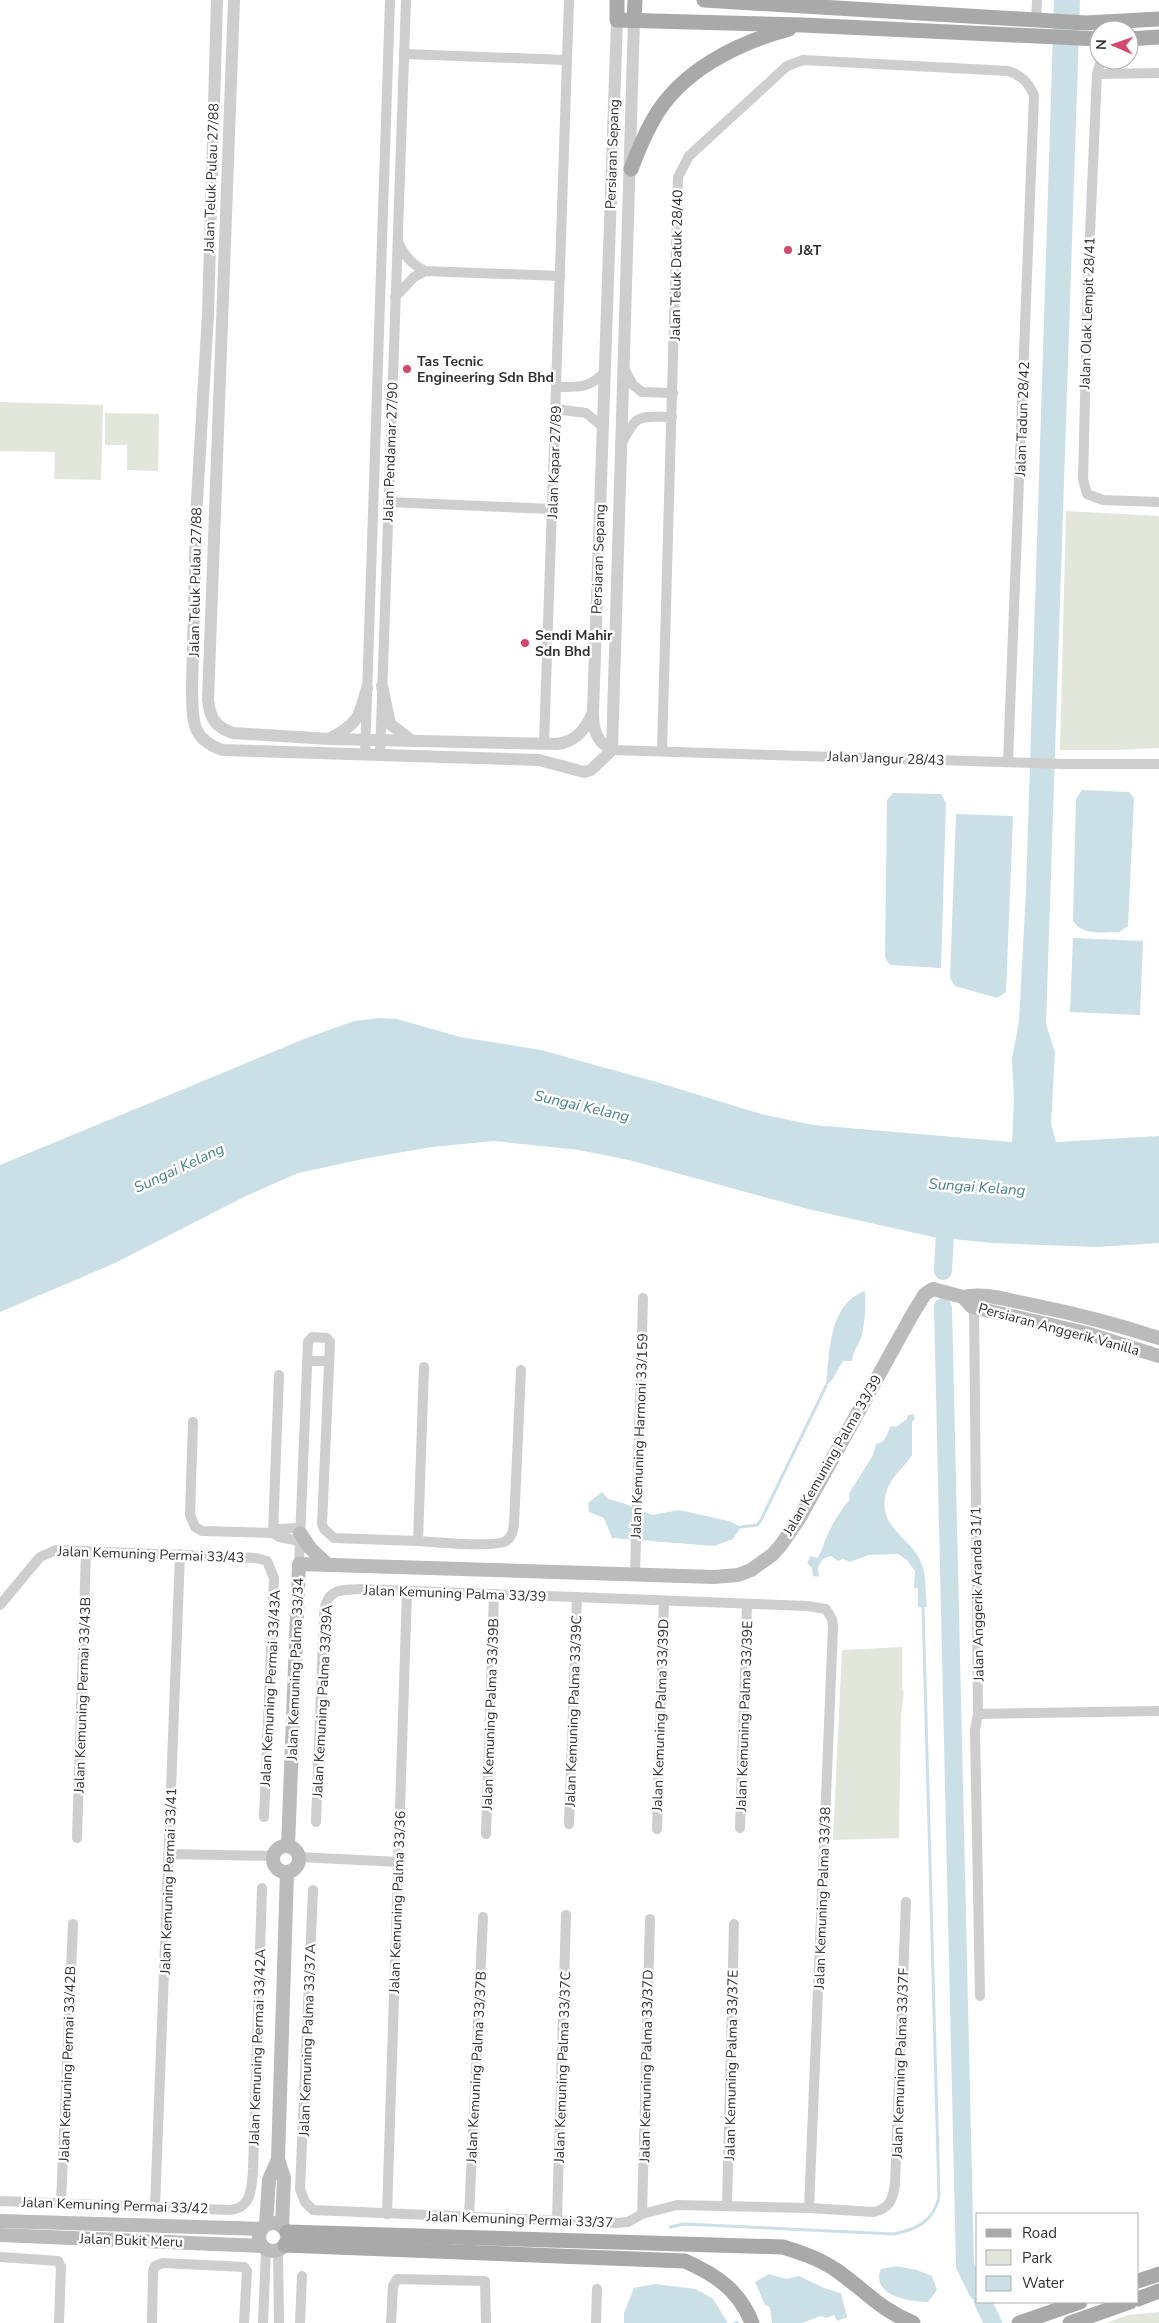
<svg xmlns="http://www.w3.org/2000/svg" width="1159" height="2323" font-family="'Nunito Sans',sans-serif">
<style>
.green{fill:#e3e7db}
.water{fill:#cbe0e6}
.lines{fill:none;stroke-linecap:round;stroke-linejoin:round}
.stream{stroke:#cbe0e6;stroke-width:3}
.river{stroke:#cbe0e6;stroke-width:18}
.minor{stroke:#cecece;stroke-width:10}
.tertiary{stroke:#cecece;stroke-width:12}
.secondary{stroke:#bbb;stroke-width:14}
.primary{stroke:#a9a9a9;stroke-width:15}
.poi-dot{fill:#d3496b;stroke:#fff;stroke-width:2}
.labels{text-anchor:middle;stroke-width:5;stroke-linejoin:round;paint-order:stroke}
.street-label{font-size:14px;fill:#313131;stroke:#fff}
.poi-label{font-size:14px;font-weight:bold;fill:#313131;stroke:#fff;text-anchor:start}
.water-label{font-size:15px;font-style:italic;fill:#477d8b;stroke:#fff}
</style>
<rect width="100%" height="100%" fill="#fff"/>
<g class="green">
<polygon points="0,402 103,405 101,480 54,479 55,452 0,451"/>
<polygon points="105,413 159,414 158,471 127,470 127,445 105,445"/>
<polygon points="1066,511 1159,516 1159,748 1113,750 1060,750"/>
<polygon points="902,1647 902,1690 904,1691 901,1714 899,1838 833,1840 842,1650"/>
<polygon points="1159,2312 1159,2323 1106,2323 1128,2315"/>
</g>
<g class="water">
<polygon points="1054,0 1080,0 1046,1024 1055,1052 1051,1124 1056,1142 1159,1136 1159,1243 1097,1247 993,1243 933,1237 808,1209 629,1160 579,1150 494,1141 432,1147 368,1158 298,1173 246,1196 113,1264 0,1312 0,1165 304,1039 354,1021 379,1018 397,1019 460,1037 541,1050 653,1081 761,1114 813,1125 1012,1142 1014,1099 1012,1059 1019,1021 1026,891"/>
<path d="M1082,790l47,2 5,6 -6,128 -9,6c-16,0 -36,4 -46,-11l3,-122z"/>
<polygon points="893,793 941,794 946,803 941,968 890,965 885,958 887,800"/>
<polygon points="956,814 1013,816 1006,992 997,998 955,986 950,978"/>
<polygon points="1073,938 1143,941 1140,1015 1070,1012"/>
<path d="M865,1291c1,15 0,29 -3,44 -3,10 -9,15 -10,26h-9l-11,19 -6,6c4,-33 2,-82 39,-95z"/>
<path d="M913,1414l2,5 -3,3v33c-8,13 -22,22 -26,38 -9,36 25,44 35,69 6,15 4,30 6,45h-9v-19h-4l1,-17 -8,-11 -9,-6 -29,1 -19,7 -7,-3 -5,2 -7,-5 -8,3 -5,8 1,10 -6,-1 -1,-8 -5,-5 4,-7 6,2c6,-7 6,-14 10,-22 6,-14 14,-26 23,-37l-1,-5 24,-39 3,-11c11,-2 10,-10 15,-18l5,1 11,-8 1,-4z"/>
<polygon points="602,1492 608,1499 623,1503 652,1515 679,1510 729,1521 741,1527 733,1539 714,1546 612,1538 604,1518 589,1512 588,1503"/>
<path d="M896,2266l21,4 15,6 5,14 -9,12c-19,0 -58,-7 -47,-33z"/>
<polygon points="769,2274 786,2279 799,2276 824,2288 841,2293 847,2317 837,2321 834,2315 827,2318 821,2316 802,2323 772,2323 770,2307 765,2305 755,2282"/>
<polygon points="655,2284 696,2289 713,2299 728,2323 624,2323 624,2313 634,2288"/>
</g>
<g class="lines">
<g class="stream">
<polyline points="741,1527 757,1525 761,1520 826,1386"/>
<path d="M670,2227l14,-3 210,10c23,-5 39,-12 45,-37l-16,-590"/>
<polyline points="735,2323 737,2322"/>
</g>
<g class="river">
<polyline points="943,1271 946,1214"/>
<polyline points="943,1307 965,2266 978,2292"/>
<polyline points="983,2302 993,2323"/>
</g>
<g class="minor">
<polyline points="1036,19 1037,0"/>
<polyline points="404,54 567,60"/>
<polyline points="1101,60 1097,74 1088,279 1083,479 1087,494 1103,500 1159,502"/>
<polyline points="1097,74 1159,73"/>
<path d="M398,242c7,14 13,22 27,29l135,5"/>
<polyline points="395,297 414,277 425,271"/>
<polyline points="625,370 633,385 642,392 673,393"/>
<path d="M556,387c23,0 32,2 49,-15"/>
<polyline points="555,409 586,413 603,427"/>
<path d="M622,443c15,-31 18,-26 50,-26"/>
<polyline points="388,502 552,509"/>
<polyline points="544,744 569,0"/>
<polyline points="612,750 1065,764 1159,764"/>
<path d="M662,750l16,-573 11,-21 98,-90 16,-6 205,11c13,4 20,11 26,24l-26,667"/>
<polyline points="365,755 390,0"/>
<polyline points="380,755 406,0"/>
<polyline points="974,1302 978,1714 1159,1711"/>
<polyline points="307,1361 329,1361"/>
<path d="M424,1367l-6,174c16,1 76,7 88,0 6,-4 7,-10 8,-17l7,-154"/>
<polyline points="193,1422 190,1515 195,1527 202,1531 273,1533 278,1529 300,1528"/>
<polyline points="273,1533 279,1375"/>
<polyline points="273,1533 279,1537 300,1541"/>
<polyline points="299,1564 308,1342 312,1337 327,1338 330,1342 322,1524 324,1529 334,1538 418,1541"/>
<polyline points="635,1574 643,1298"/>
<polyline points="0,1605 40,1557 56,1550 256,1558 267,1561 274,1578 264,1817"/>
<polyline points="978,1714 975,1730 980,1996"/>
<path d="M316,1822l8,-209c3,-25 16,-23 38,-24l445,17 19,3 6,10 1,8 -24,581"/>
<polyline points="569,1824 577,1597"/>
<polyline points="740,1828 747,1604"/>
<polyline points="657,1829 664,1601"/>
<polyline points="486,1834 494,1594"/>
<polyline points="77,1838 86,1551"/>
<polyline points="170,1854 274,1856"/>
<polyline points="299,1857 399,1862"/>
<path d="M313,1890l-13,299 5,13 8,8 304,13 11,-1 14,-8 35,-9 132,3 65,4c16,-4 19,-13 21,-28l11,-282"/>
<path d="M0,2201l230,9c22,-2 22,-23 23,-41l9,-281"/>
<polyline points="61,2203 73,1924"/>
<polyline points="727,2205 734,1924"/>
<polyline points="155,2207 180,1554"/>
<polyline points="387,2214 407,1591"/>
<polyline points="642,2214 650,1919"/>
<polyline points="469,2217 483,1917"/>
<polyline points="557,2219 566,1915"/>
<polyline points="278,2251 279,2323"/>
<polyline points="0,2257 58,2261 61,2267 59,2323"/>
<polyline points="152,2323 153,2271 155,2266 163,2263 244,2267 247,2271 244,2323"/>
<polyline points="263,2323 266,2250"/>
<polyline points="300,2323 302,2276"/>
<polyline points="391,2323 393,2286 397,2279 485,2281 486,2323"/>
<polyline points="596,2323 597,2289"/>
</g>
<g class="tertiary">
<path d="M217,0l-9,314 -12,204 -4,172c1,30 -2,48 30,60l317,10 45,12 7,-2 21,-20"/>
<path d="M234,0l-26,700c2,18 7,27 25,33l96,6 228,5c19,-2 29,-15 36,-32"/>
<polyline points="382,686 390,724 412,741"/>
<path d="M331,738c28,-15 28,-21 36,-50"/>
<path d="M612,750c-16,-9 -19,-20 -19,-38l24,-692"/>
<polyline points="612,750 634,20"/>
</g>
<g class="secondary">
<path d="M963,1297c21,-5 44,3 65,7 44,9 88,20 131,34"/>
<polyline points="300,1533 310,1548 328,1565"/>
<polyline points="288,1846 299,1564 714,1577 738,1575 751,1570 772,1555 781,1545 799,1519 912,1315 925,1294 933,1289 963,1297 972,1307 1086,1333 1159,1356"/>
<circle cx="286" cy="1859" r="13"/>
<polyline points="0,2221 262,2229"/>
<circle cx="273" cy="2237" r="14"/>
<polyline points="266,2225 269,2180 278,2159"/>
<polyline points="282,2227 284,2178 278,2159 287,1872"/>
<polyline points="0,2235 262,2246"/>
</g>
<g class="primary">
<polyline points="617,0 617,20 803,25 1099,39"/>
<polyline points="704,0 1086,23 1159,19"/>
<polyline points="634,20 635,0"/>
<polyline points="1129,39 1159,37"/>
<path d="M631,169c6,-16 13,-33 22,-49 27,-49 84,-77 136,-91"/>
<path d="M287,2232l496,15c19,6 37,12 53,23 29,20 43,39 77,53"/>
<path d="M285,2245l400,16c31,14 54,29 67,62"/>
<polyline points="1138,2281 1159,2274"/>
<polyline points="1138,2299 1159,2291"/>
<polyline points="1019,2323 1080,2302"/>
<polyline points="1070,2323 1130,2302"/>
</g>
</g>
<g class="poi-dot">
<circle cx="788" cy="250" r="5"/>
<circle cx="407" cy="369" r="5"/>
<circle cx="525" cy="643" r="5"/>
</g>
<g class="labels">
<g class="street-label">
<text transform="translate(612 154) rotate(-88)" y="5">Persiaran Sepang</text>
<text transform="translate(211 178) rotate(-88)" y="5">Jalan Teluk Pulau 27/88</text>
<text transform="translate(676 265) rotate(-89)" y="5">Jalan Teluk Datuk 28/40</text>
<text transform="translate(1087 313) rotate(-88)" y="5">Jalan Olak Lempit 28/41</text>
<text transform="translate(1022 419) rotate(-88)" y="5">Jalan Tadun 28/42</text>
<text transform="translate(390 452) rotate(-88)" y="5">Jalan Pendamar 27/90</text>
<text transform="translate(554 462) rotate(-88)" y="5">Jalan Kapar 27/89</text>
<text transform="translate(598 559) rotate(-88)" y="5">Persiaran Sepang</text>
<text transform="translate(195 582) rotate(-89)" y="5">Jalan Teluk Pulau 27/88</text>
<text transform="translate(886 758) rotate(2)" y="5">Jalan Jangur 28/43</text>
<text transform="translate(1059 1329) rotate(15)" y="5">Persiaran Anggerik Vanilla</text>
<text transform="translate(639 1436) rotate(-88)" y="5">Jalan Kemuning Harmoni 33/159</text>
<text transform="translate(832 1455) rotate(-60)" y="5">Jalan Kemuning Palma 33/39</text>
<text transform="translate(151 1554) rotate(2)" y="5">Jalan Kemuning Permai 33/43</text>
<text transform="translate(455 1593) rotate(2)" y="5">Jalan Kemuning Palma 33/39</text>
<text transform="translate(977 1594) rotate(-91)" y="5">Jalan Anggerik Aranda 31/1</text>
<text transform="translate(295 1669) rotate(-88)" y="5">Jalan Kemuning Palma 33/34</text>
<text transform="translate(270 1688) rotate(-87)" y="5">Jalan Kemuning Permai 33/43A</text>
<text transform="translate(82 1695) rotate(-88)" y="5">Jalan Kemuning Permai 33/43B</text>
<text transform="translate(322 1701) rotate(-87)" y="5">Jalan Kemuning Palma 33/39A</text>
<text transform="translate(573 1711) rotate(-88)" y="5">Jalan Kemuning Palma 33/39C</text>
<text transform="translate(490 1714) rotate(-88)" y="5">Jalan Kemuning Palma 33/39B</text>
<text transform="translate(660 1715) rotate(-88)" y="5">Jalan Kemuning Palma 33/39D</text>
<text transform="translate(744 1716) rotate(-88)" y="5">Jalan Kemuning Palma 33/39E</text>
<text transform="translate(168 1881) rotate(-88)" y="5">Jalan Kemuning Permai 33/41</text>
<text transform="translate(822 1898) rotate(-88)" y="5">Jalan Kemuning Palma 33/38</text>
<text transform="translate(397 1902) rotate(-88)" y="5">Jalan Kemuning Palma 33/36</text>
<text transform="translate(307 2040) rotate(-88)" y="5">Jalan Kemuning Palma 33/37A</text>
<text transform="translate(257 2047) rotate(-88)" y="5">Jalan Kemuning Permai 33/42A</text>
<text transform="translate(900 2063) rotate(-88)" y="5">Jalan Kemuning Palma 33/37F</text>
<text transform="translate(67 2064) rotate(-88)" y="5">Jalan Kemuning Permai 33/42B</text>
<text transform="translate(731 2065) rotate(-89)" y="5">Jalan Kemuning Palma 33/37E</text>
<text transform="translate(646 2066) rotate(-89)" y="5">Jalan Kemuning Palma 33/37D</text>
<text transform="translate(476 2067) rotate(-87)" y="5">Jalan Kemuning Palma 33/37B</text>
<text transform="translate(562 2067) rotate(-88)" y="5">Jalan Kemuning Palma 33/37C</text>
<text transform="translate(115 2205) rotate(2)" y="5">Jalan Kemuning Permai 33/42</text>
<text transform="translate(520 2219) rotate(2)" y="5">Jalan Kemuning Permai 33/37</text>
<text transform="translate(131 2240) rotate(2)" y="5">Jalan Bukit Meru</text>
</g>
<g class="poi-label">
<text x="798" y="255">J&amp;T</text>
<text x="417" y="366">Tas Tecnic<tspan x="417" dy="16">Engineering Sdn Bhd</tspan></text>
<text x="535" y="640">Sendi Mahir<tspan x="535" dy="16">Sdn Bhd</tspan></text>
</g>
<g class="water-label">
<text transform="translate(582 1106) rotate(13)" y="5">Sungai Kelang</text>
<text transform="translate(179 1168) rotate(-25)" y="5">Sungai Kelang</text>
<text transform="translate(977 1187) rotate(4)" y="5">Sungai Kelang</text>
</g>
</g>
<rect x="976" y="2213" width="162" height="90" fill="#ffffff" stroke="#adadad"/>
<rect x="986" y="2229" width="25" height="8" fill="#a9a9a9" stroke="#adadad"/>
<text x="1022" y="2238" font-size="15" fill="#313131">Road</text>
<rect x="986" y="2250" width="25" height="15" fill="#e3e7db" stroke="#adadad"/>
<text x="1022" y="2263" font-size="15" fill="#313131">Park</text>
<rect x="986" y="2276" width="25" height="15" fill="#cbe0e6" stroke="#adadad"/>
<text x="1022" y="2288" font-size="15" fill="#313131">Water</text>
<g transform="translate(1114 45) rotate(272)"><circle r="24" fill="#ffffff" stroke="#adadad"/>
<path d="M0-4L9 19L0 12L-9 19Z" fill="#d3496b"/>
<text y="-8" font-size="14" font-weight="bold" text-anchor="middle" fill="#313131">N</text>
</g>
</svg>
